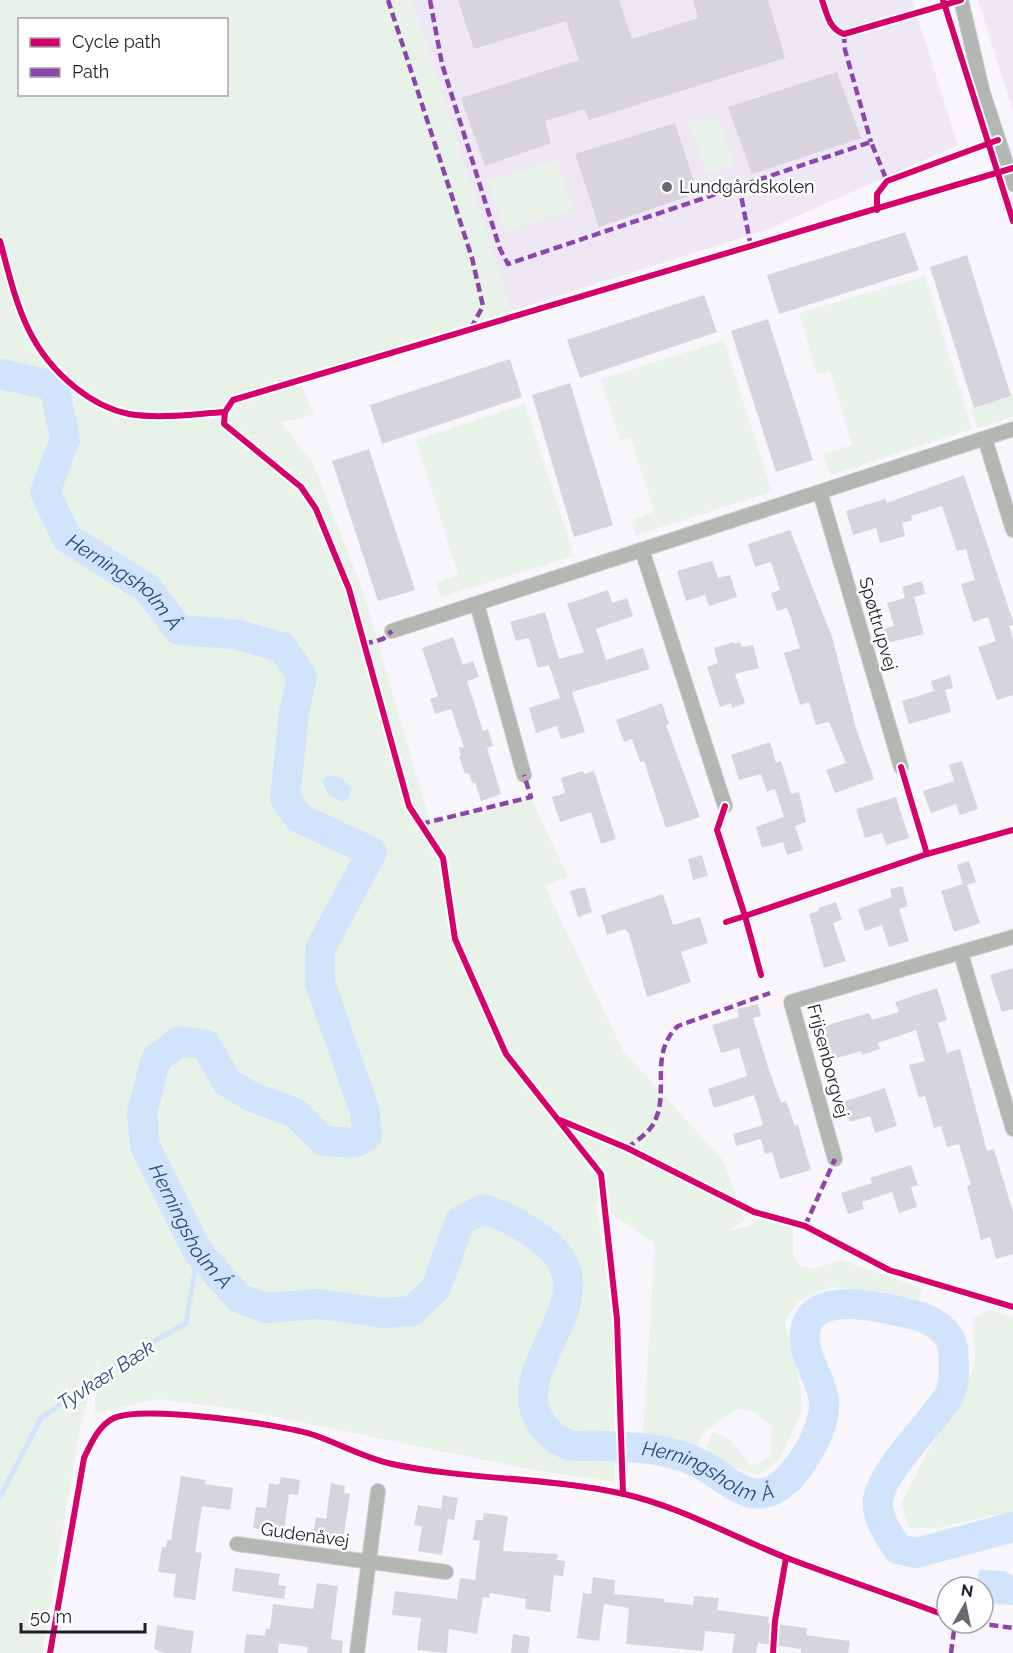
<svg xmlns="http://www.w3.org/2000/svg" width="1013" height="1653" font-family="Raleway,sans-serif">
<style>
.built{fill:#ede8f3}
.green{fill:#e8f2e9;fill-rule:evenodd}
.water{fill:#d2e3fc}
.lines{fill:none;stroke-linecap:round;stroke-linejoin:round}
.stream{stroke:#d2e3fc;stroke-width:5}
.river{stroke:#d2e3fc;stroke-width:30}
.building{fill:#d8d4dc}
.minor-casing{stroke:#d1d0d3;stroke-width:16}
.minor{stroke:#b2b8b1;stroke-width:14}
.quiet{stroke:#8e44ad;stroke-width:4.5;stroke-dasharray:9 4.5;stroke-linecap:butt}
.cycleway-casing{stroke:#fff;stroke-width:10}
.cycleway{stroke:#d6006c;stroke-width:6}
.poi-dot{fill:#6c6871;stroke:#fff;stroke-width:2}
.labels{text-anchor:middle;stroke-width:5;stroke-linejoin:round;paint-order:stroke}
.poi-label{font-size:18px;fill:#211c27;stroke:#fff;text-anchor:start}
.street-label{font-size:18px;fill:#211c27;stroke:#fff}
.water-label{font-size:20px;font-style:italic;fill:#294b77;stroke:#fff}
</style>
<rect width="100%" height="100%" fill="#f8f6fa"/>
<g class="built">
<polygon points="412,0 912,0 958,145 766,230 511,311"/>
<polygon points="978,0 1013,0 1013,111"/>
</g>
<g class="green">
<path d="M0,0h412l99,311 -213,66 16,38 -33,7 33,43 50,129 66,228 101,-24 37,79 -23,9 78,165 100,109 22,61 -19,10 21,-4 14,-9 32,8v28l8,12 12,3 27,-9 82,28 -4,12 -32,-8 -56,-5 -31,14 -14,21 15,61 2,28 -22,48 -20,16 -35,-10 -19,-17 7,-16 16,7 23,27 18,-9 2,-31 -18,-14 -17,-3 -34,24 -6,14 -54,-14 12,-189 -59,-41 17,119 2,160 -82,-12 -291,-60 -84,-11 -64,15 5,-54 -19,68 -38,225h-42zM20,20h206v74h-206z"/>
<polygon points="717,116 734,165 707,174 690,125"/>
<polygon points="557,160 573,210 504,232 488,181"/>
<polygon points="925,276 972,429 830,475 823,454 852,445 830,371 817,374 799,313"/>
<polygon points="724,340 772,492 636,535 631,520 654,512 631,438 620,441 601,379"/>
<polygon points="1013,395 1013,417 978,428 971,409"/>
<polygon points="525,404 574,556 441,597 436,583 458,575 416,440"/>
<polygon points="988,1309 1013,1317 1013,1513 995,1515 939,1528 909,1528 901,1504 927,1453 955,1408 975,1365 973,1319"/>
</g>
<g class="water">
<polygon points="329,775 339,777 351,787 350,796 344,802 329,796 322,781"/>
<polygon points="979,1570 1005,1571 1013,1576 1013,1605 985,1603 983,1587 976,1586"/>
</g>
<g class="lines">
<polyline class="stream" points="0,1497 41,1418 136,1352 186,1323 198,1252"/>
<path class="river" id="s1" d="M0,374l54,12 11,53 -20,53 22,46 81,51 31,41 55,4 48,13 20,29 -8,37 -9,85 14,20 73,34 -52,97v34l45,129 2,24 -13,7 -30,-2 -29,-28 -45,-17 -23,-14 -21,-37 -26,-4 -24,18 -14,54 3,33 53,106 41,46 26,10 54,-4 64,9 29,-2 24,-23 24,-67 23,-12c21,6 36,15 54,27 84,57 -33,126 3,185 6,10 17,20 29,24 10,2 24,0 34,1 34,1 66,2 97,18 24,11 46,41 75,25 23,-12 52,-62 49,-89 -3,-21 -20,-42 -19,-64 0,-50 82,-28 109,-21 17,4 37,16 39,34 1,14 3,31 -3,44 -3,8 -11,16 -16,23 -17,22 -50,55 -56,83 -3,16 11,37 20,50l18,4 97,-26"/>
</g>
<g class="building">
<polygon points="458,0 619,0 632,39 698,18 693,0 768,0 785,58 589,120 585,109 545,121 551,143 485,166 461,98 579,60 566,21 474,49"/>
<polygon points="837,72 861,138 752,174 728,107"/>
<polygon points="675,123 698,193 599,227 575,154"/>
<polygon points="905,232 919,270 779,314 767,275"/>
<polygon points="967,255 1011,396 974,408 930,267"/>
<polygon points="704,295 717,332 580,378 567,340"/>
<polygon points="768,319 813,460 776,472 731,331"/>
<polygon points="510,359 522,397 382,444 370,405"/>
<polygon points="570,383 613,525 574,537 532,395"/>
<polygon points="369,449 415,590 378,601 332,461"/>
<polygon points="964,475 1013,621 1013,625 1009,626 1013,640 1013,695 997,700 978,647 996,641 988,617 973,622 961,584 975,580 966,549 957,551 942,506 911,516 912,520 902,523 905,536 880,543 876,528 853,535 846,511 885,499 887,503"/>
<polygon points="790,530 832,637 856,728 874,779 835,793 826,770 846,763 829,722 816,725 809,702 800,705 784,653 800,648 790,615 787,608 777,611 771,593 780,590 771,562 755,567 748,544"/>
<polygon points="712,561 718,578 730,575 737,597 709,606 705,595 686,601 677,571"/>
<polygon points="922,581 925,594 914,597 924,634 883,644 879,630 894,626 887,603 905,598 902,587"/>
<polygon points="608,590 612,603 627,598 633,616 596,629 606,660 643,648 650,669 572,692 585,732 561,739 557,726 536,733 529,708 560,698 549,665 538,668 529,638 516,641 510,622 545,612 559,659 584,652 567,604"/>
<polygon points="453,637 463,665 473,661 479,677 467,681 483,731 488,729 493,746 487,748 501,794 481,801 475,782 472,783 469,773 465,774 459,756 461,755 459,748 464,747 451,709 435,714 430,699 438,696 422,648"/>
<polygon points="734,642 735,644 740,642 742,647 753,645 759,668 735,674 745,703 732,708 731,703 720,707 707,667 718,663 714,648"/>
<polygon points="950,675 953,688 945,690 951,712 909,724 902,701 934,691 931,681"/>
<polygon points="662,703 669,724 666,725 700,817 666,828 644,761 640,762 632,739 624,742 616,720"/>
<polygon points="770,742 776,763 781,761 791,794 799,792 806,822 795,826 803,850 787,855 783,842 762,848 756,827 784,817 775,789 767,792 761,774 739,780 731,755"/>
<polygon points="962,761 978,809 960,815 956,804 931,813 923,791 954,781 949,765"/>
<polygon points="583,771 584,774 594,771 616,839 601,844 591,812 560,822 552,797 565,793 561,778"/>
<polygon points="896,797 909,838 886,845 882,833 865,838 856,809"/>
<polygon points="702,855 708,876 693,880 688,859"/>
<polygon points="969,861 976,882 967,885 980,923 954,932 941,891 963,884 957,865"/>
<polygon points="902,886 908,906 899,909 909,941 889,947 882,925 865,931 858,909 892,897 890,889"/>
<polygon points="585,887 592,912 578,917 570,891"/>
<polygon points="663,894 673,925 700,917 708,943 681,952 691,982 647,997 629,934 625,929 607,935 601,915"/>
<polygon points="836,902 842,920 833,923 846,961 824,968 809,914 819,911 818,908"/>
<polygon points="1013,968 1013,1009 1002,1012 990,975"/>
<polygon points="937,988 947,1020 938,1023 947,1053 960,1049 987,1151 994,1149 1013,1212 1013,1254 996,1259 990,1237 981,1240 967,1186 971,1185 959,1144 947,1147 941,1126 934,1128 925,1096 919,1098 909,1065 925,1061 916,1030 878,1043 880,1049 862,1055 861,1051 827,1061 818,1028 869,1013 872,1020 899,1012 895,1002"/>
<polygon points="758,1004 761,1016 753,1018 769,1070 781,1103 786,1101 795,1126 798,1125 811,1170 780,1179 772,1152 765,1154 761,1139 736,1146 733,1134 763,1125 754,1095 714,1108 708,1089 747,1076 739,1048 721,1053 712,1025 739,1017 737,1009"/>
<polygon points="885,1088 897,1126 875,1133 870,1116 850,1122 843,1102"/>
<polygon points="911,1165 918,1185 911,1187 917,1207 899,1213 892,1192 862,1202 864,1209 848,1214 841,1193 872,1183 870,1178"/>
<polygon points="181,1476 206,1480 205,1484 233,1488 230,1510 202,1506 195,1552 202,1553 195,1600 173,1597 176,1574 158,1572 162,1547 166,1547 167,1540 171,1540"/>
<polygon points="281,1477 300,1480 298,1495 289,1494 284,1532 253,1528 256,1507 266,1508 269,1483 279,1485"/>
<polygon points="331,1483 345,1486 344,1493 350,1494 343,1540 313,1536 316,1517 326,1519"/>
<polygon points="443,1495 458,1498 454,1520 448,1519 442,1555 418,1551 422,1527 414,1525 418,1505 441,1509"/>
<polygon points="484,1513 508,1516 503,1551 558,1554 557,1560 565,1561 563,1576 554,1575 550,1612 525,1609 526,1599 490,1593 489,1598 483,1597 477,1634 449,1629 447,1653 417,1650 421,1618 392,1615 395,1591 457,1599 460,1578 475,1580 480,1541 473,1540 476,1520 483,1520"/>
<polygon points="235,1568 280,1574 278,1585 286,1586 284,1599 232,1591"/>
<polygon points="593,1577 615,1580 614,1594 665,1599 664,1602 693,1605 694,1596 719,1598 717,1610 769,1617 768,1623 807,1628 806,1635 850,1641 848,1653 801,1653 801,1649 758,1643 756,1653 732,1653 735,1634 705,1631 703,1651 626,1644 629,1608 604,1604 599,1641 577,1638 583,1593 591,1594"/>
<polygon points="317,1583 338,1586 331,1639 343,1641 342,1653 307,1653 308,1647 279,1643 278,1653 244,1653 246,1634 265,1636 266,1629 270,1629 273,1604 313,1609"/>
<polygon points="157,1625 194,1631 191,1653 165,1653 154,1649"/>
<polygon points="513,1634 530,1637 528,1653 511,1653"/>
</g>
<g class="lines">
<defs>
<g id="minor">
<polyline points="961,0 983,93 1013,184"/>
<polyline points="985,439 1013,530"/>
<polyline points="820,492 901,767"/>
<polyline points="642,550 725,806"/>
<polyline points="477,604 524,775"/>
<polyline points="392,631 1013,429"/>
<polyline points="961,954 1013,1129"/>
<polyline points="835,1159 791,1002 1013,937"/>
<polyline points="237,1544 446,1572"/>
<polyline points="357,1653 378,1491"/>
</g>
</defs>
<use href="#minor" class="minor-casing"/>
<use href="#minor" class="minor"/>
<g class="quiet">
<polyline points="388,0 472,258 483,306 470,330"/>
<polyline points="430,0 442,64 500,249 508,264 871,142 887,181"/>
<polyline points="844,34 845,50 871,142"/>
<polyline points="739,185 751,247"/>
<polyline points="364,644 383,639 392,631"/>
<polyline points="421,824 531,797 524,775"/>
<path d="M627,1148c8,-6 19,-13 25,-22 20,-31 -5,-71 26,-100l92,-33"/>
<polyline points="805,1226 835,1159"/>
<polyline points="976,1623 1013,1628"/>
<polyline points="951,1653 955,1623"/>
</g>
<defs>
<g id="cycleway">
<path d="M822,0c5,14 7,29 22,34l117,-34"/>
<polyline points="943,0 1013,221"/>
<polyline points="877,210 877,194 887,181 998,140"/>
<path d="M0,241c16,59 25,107 76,147 15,12 33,22 53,26 31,5 64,0 96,-2"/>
<polyline points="225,412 224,424 301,487 316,509 349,589 409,806 443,858 455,939 506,1054 601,1174 617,1319 623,1494"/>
<polyline points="225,412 233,400 1013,168"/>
<polyline points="901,767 927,854"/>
<polyline points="725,806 717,830 745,916 927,854 1013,830"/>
<polyline points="726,922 745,916 761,975"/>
<polyline points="560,1120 627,1148 754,1212 805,1226 889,1270 1013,1307"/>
<path d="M50,1653l34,-195c7,-15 15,-33 30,-40 29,-13 167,6 200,17 26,9 51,23 78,29 76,16 156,13 232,30 57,13 109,43 163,64 53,20 107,38 160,58"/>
<polyline points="773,1653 775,1621 786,1558"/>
</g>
</defs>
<use href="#cycleway" class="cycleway-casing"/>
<use href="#cycleway" class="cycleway"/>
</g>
<circle class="poi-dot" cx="667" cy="187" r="6"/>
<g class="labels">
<g class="poi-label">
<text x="679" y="193">Lundgårdskolen</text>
</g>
<g class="street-label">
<text transform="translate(878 624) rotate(74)" y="6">Spøttrupvej</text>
<text transform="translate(828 1061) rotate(75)" y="6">Frijsenborgvej</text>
<text transform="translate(305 1535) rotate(8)" y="6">Gudenåvej</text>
</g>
<g class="water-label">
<text dy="7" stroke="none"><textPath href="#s1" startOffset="290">Herningsholm Å</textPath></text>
<text dy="7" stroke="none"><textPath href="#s1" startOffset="1478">Herningsholm Å</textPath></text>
<text transform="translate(106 1375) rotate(-33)" y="7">Tyvkær Bæk</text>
<text dy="7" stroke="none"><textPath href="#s1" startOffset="2319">Herningsholm Å</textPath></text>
</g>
</g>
<rect x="18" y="18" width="210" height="78" fill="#ffffff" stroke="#a6a4a9" stroke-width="1.5"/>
<rect x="30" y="38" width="30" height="9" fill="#d6006c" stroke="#a6a4a9" stroke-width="1.5"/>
<text x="72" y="48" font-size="18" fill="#211c27">Cycle path</text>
<rect x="30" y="68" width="30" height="9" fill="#8e44ad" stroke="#a6a4a9" stroke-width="1.5"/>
<text x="72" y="78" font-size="18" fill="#211c27">Path</text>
<g transform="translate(965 1605) rotate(9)"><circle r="28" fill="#ffffff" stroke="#a6a4a9" stroke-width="1.5"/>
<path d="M0-4.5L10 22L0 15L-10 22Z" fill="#6c6871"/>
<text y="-9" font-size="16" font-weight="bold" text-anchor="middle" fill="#211c27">N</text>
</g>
<path d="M21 1623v9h124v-9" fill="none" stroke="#211c27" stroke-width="3"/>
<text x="30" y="1623" font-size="18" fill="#211c27" stroke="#ffffff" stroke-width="4.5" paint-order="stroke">50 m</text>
</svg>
